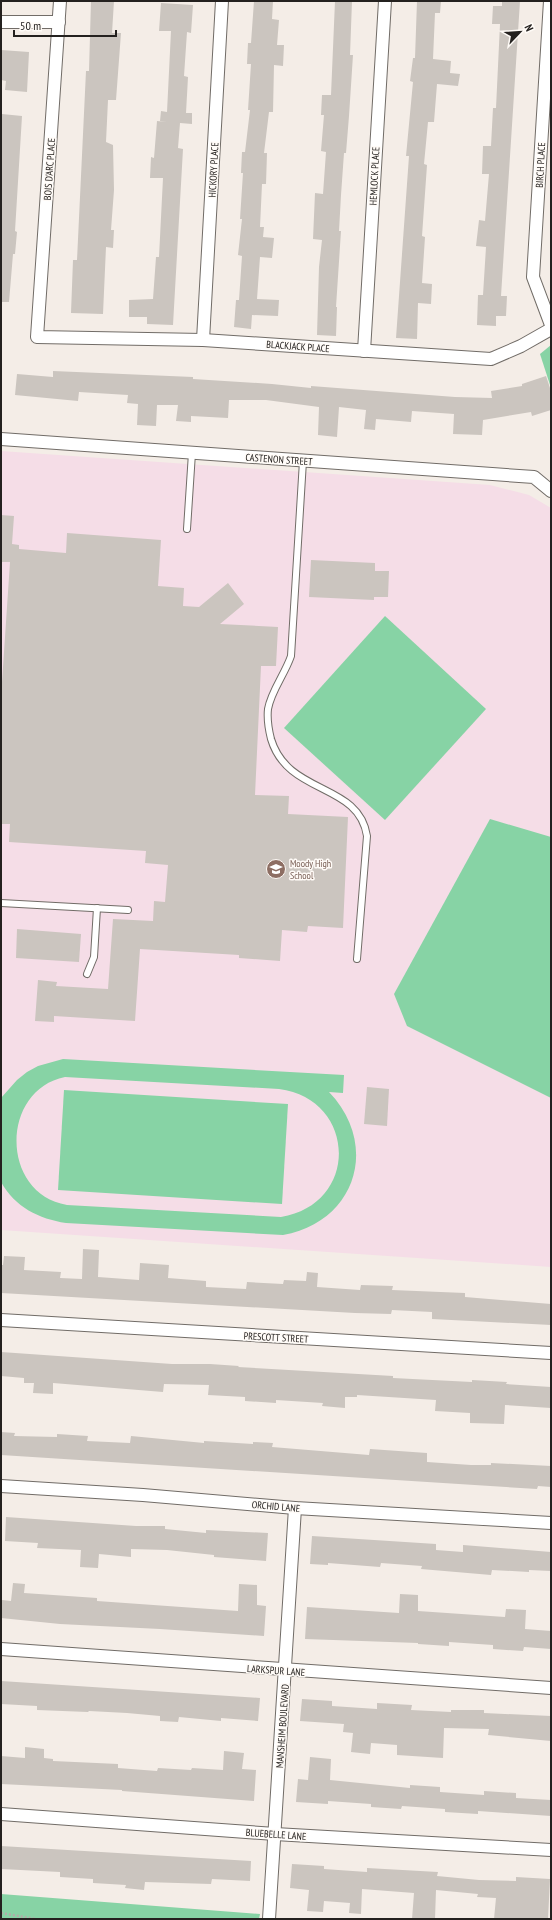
<svg xmlns="http://www.w3.org/2000/svg" width="552" height="1920" font-family="'PT Sans Narrow',sans-serif">
<style>
.education{fill:#f5dde7}
.green{fill:#87d3a5;fill-rule:evenodd}
.building{fill:#cbc5bf}
.lines{fill:none;stroke-linecap:round;stroke-linejoin:round}
.service-casing{stroke:#716c67;stroke-width:8}
.minor-casing{stroke:#716c67;stroke-width:14}
.path{stroke:#b2aca8;stroke-width:2.5;stroke-dasharray:2 2;stroke-linecap:butt}
.service{stroke:#fff;stroke-width:6}
.minor{stroke:#fff;stroke-width:12}
.labels{text-anchor:middle;stroke-width:3;stroke-linejoin:round;paint-order:stroke}
.street-label{font-size:10px;fill:#24211f;stroke:#fffbf7}
.education-label{font-size:10px;fill:#785e54;stroke:#fffbf7;text-anchor:start}
</style>
<rect width="100%" height="100%" fill="#f4ede7"/>
<polygon class="education" points="1,451 490,485 529,495 551,508 551,1267 1,1230"/>
<g class="green">
<polygon points="551,345 551,388 540,354"/>
<polygon points="385,616 486,709 385,820 284,728"/>
<polygon points="490,819 551,837 551,1098 407,1026 394,994"/>
<path d="M63,1059l281,16 -1,18 -14,-1c51,53 27,130 -46,143l-217,-12c-27,-4 -51,-16 -65,-41v-84l16,-18 10,-8 11,-6zM65,1077l214,12c78,10 81,115 2,128l-214,-12c-67,-11 -67,-115 -2,-128z"/>
<polygon points="64,1090 288,1104 282,1204 58,1190"/>
<polygon points="1,1894 260,1914 259,1919 1,1919"/>
</g>
<g class="building">
<polygon points="91,1 114,1 112,33 121,33 116,100 108,100 106,142 113,145 114,190 111,230 114,230 113,248 106,247 103,314 71,313 73,260 77,260 86,71 89,71"/>
<polygon points="254,1 273,1 272,19 279,20 277,45 284,45 283,66 274,65 273,112 269,112 264,153 267,153 266,184 262,184 260,227 264,227 263,237 274,238 272,258 260,257 257,299 279,300 278,316 252,315 251,329 234,327 236,300 239,300 242,256 238,255 242,219 240,219 243,173 241,173 242,152 245,152 250,110 248,110 251,64 247,64 248,43 251,43"/>
<polygon points="335,1 352,1 350,55 353,55 349,116 346,153 344,153 341,195 339,231 341,231 336,307 337,307 336,336 317,335 319,267 322,240 313,239 315,193 323,194 326,152 321,151 324,115 321,115 322,95 331,95"/>
<polygon points="417,1 441,1 440,13 435,13 433,59 451,61 450,73 460,74 458,86 437,84 434,122 428,122 424,164 427,165 422,236 425,237 422,283 432,284 431,304 418,303 417,339 396,338 409,156 406,156 413,82 410,81 413,58 415,58"/>
<polygon points="502,1 520,1 501,296 507,296 506,316 496,316 496,326 477,325 478,295 483,295 486,247 476,246 479,220 485,221 489,174 482,174 483,146 491,146 493,108 496,108 500,24 492,24 493,6 502,6"/>
<polygon points="161,3 193,5 191,33 187,32 184,76 188,77 186,113 192,113 192,124 180,123 178,148 183,149 173,325 147,324 147,317 129,317 129,300 153,299 156,257 159,257 163,178 150,178 151,157 154,158 157,121 167,122 160,121 161,111 167,112 171,31 159,31"/>
<polygon points="1,50 29,52 27,92 5,90 6,81 1,80"/>
<polygon points="2,114 22,116 15,231 17,232 15,254 13,254 9,302 1,302"/>
<polygon points="53,371 193,377 193,379 272,384 311,388 311,386 455,397 492,398 491,391 522,386 522,384 546,376 551,391 551,410 532,416 531,412 483,420 482,435 453,434 454,414 412,411 411,422 376,419 375,430 364,429 366,410 339,407 337,437 318,435 319,407 266,400 229,400 228,418 191,416 191,422 176,421 178,405 157,405 156,426 137,425 138,404 127,403 128,395 79,392 78,401 15,395 17,374 53,377"/>
<polygon points="1,515 14,516 12,544 19,545 19,549 66,553 67,533 161,540 158,586 184,588 183,606 199,607 228,583 244,604 220,624 278,627 276,666 261,666 255,795 289,796 288,814 348,817 343,928 308,926 307,932 282,930 280,961 239,958 239,955 140,949 135,1021 54,1016 54,1022 35,1021 38,980 57,982 56,986 108,989 113,919 153,921 154,901 165,902 168,865 145,863 146,851 9,842 10,824 1,824 1,697 10,562 1,562"/>
<polygon points="311,560 375,563 375,571 389,571 388,597 374,597 374,600 309,597"/>
<polygon points="17,929 81,934 79,962 16,958"/>
<polygon points="367,1087 389,1089 387,1126 364,1124"/>
<polygon points="83,1249 99,1250 98,1277 139,1280 140,1263 169,1265 168,1278 206,1281 206,1287 246,1289 247,1282 283,1284 284,1280 306,1281 307,1272 318,1273 317,1287 360,1290 361,1285 393,1286 392,1290 465,1293 465,1297 551,1304 551,1325 432,1319 432,1312 392,1310 391,1314 355,1313 1,1293 1,1265 3,1265 4,1256 25,1257 24,1270 61,1272 60,1278 82,1279"/>
<polygon points="1,1352 172,1364 210,1364 239,1366 238,1367 393,1376 393,1378 472,1382 472,1380 507,1382 506,1384 551,1387 551,1408 505,1405 504,1424 470,1423 470,1413 435,1411 436,1400 357,1395 357,1397 345,1397 345,1408 322,1406 323,1403 276,1400 276,1403 245,1401 245,1397 208,1395 209,1385 164,1384 163,1392 53,1383 53,1394 33,1393 34,1383 24,1383 24,1378 1,1376"/>
<polygon points="1,1432 15,1433 14,1436 57,1437 57,1434 88,1436 87,1441 130,1443 131,1436 204,1443 204,1441 253,1444 253,1442 273,1443 272,1447 369,1455 370,1449 427,1453 427,1462 471,1465 491,1465 491,1463 551,1466 551,1487 538,1486 537,1489 1,1455"/>
<polygon points="6,1517 136,1526 165,1526 165,1529 206,1533 206,1530 268,1533 266,1561 214,1557 214,1555 167,1550 131,1549 131,1557 99,1554 98,1568 80,1567 81,1550 37,1548 38,1543 5,1541"/>
<polygon points="312,1536 436,1544 436,1550 463,1552 463,1545 551,1552 551,1571 529,1570 529,1572 492,1570 491,1575 421,1569 422,1566 381,1563 380,1567 328,1563 328,1565 310,1564"/>
<polygon points="13,1583 25,1584 24,1593 97,1598 97,1601 238,1611 239,1584 257,1585 257,1605 266,1606 264,1636 160,1629 60,1624 1,1618 2,1600 11,1601"/>
<polygon points="400,1594 418,1595 418,1611 505,1617 506,1609 526,1610 525,1629 551,1631 551,1649 524,1647 523,1651 493,1649 493,1645 449,1642 449,1646 418,1644 418,1643 305,1639 307,1607 399,1613"/>
<polygon points="1,1681 260,1698 258,1721 221,1718 221,1721 179,1717 178,1722 160,1721 160,1716 127,1713 89,1711 88,1712 37,1710 37,1706 1,1704"/>
<polygon points="302,1699 332,1701 332,1706 377,1709 377,1703 412,1705 411,1710 451,1712 451,1710 484,1710 484,1713 551,1716 551,1741 488,1735 489,1729 444,1728 443,1758 397,1755 397,1745 371,1743 370,1754 351,1752 353,1733 343,1732 344,1724 300,1721"/>
<polygon points="25,1747 44,1749 44,1758 53,1759 53,1761 118,1764 118,1768 157,1771 158,1768 191,1770 192,1768 223,1770 224,1751 244,1753 242,1769 256,1770 254,1801 122,1791 122,1790 1,1784 1,1756 25,1758"/>
<polygon points="310,1757 331,1759 330,1780 410,1788 410,1785 440,1787 440,1792 484,1795 484,1791 516,1793 516,1798 551,1800 551,1816 478,1811 478,1814 445,1812 445,1809 402,1806 401,1809 371,1807 371,1804 328,1801 328,1804 296,1802 298,1779 308,1780"/>
<polygon points="1,1846 251,1861 250,1881 212,1879 211,1884 145,1882 144,1890 125,1888 126,1885 93,1883 93,1879 60,1877 60,1872 1,1869"/>
<polygon points="292,1864 324,1866 324,1869 367,1872 367,1868 438,1872 437,1876 479,1880 516,1881 516,1877 550,1879 548,1919 494,1919 496,1898 477,1897 478,1894 436,1890 435,1919 412,1919 414,1893 362,1889 361,1914 349,1913 350,1903 324,1901 323,1912 307,1911 309,1890 290,1888"/>
</g>
<g class="lines">
<defs>
<g id="service">
<path d="M303,461l-12,195c-6,18 -20,35 -23,53 -1,9 1,22 3,30 17,57 88,43 96,97l-10,123"/>
<polyline points="187,529 192,453"/>
<polyline points="1,903 128,910"/>
<polyline points="87,974 94,957 97,908"/>
</g>
<g id="minor">
<polyline points="60,1 37,337 203,340 491,359 521,346 551,329"/>
<polyline points="550,1 533,277 551,325"/>
<polyline points="1,22 59,22"/>
<polyline points="203,340 222,1"/>
<polyline points="364,351 385,1"/>
<polyline points="1,439 534,477 551,491"/>
<polyline points="1,1320 551,1353"/>
<polyline points="1,1486 143,1495 295,1508 551,1523"/>
<polyline points="1,1649 551,1688"/>
<polyline points="1,1814 275,1834 551,1850"/>
<polyline points="269,1919 295,1508"/>
</g>
</defs>
<use href="#service" class="service-casing"/>
<use href="#minor" class="minor-casing"/>
<polyline class="path" points="1,1913 36,1919"/>
<use href="#service" class="service"/>
<use href="#minor" class="minor"/>
</g>
<defs>
<symbol id="school-disc" viewBox="-11 -11 22 22"><circle r="9.5" fill="#8d6e63" stroke="#fffbf7"/><path d="M0-5L7-2L0 1L-7-2ZM-4 1L0 2.5L4 1V4Q0 6-4 4Z" fill="#fff"/></symbol>
</defs>
<g fill-rule="evenodd">
<use href="#school-disc" x="265" y="858" width="22" height="22"/>
</g>
<g class="labels">
<g class="street-label">
<text transform="translate(540 165) rotate(-87)" y="4">BIRCH PLACE</text>
<text transform="translate(49 169) rotate(-86)" y="4">BOIS D'ARC PLACE</text>
<text transform="translate(213 170) rotate(-87)" y="4">HICKORY PLACE</text>
<text transform="translate(374 176) rotate(-87)" y="4">HEMLOCK PLACE</text>
<text transform="translate(298 346) rotate(4)" y="4">BLACKJACK PLACE</text>
<text transform="translate(279 459) rotate(4)" y="4">CASTENON STREET</text>
<text transform="translate(276 1337) rotate(3)" y="4">PRESCOTT STREET</text>
<text transform="translate(276 1506) rotate(5)" y="4">ORCHID LANE</text>
<text transform="translate(276 1670) rotate(4)" y="4">LARKSPUR LANE</text>
<text transform="translate(282 1726) rotate(-86)" y="4">MANSHEIM BOULEVARD</text>
<text transform="translate(276 1834) rotate(4)" y="4">BLUEBELLE LANE</text>
</g>
<g class="education-label">
<text x="290" y="867">Moody High<tspan x="290" dy="12">School</tspan></text>
</g>
</g>
<rect width="552" height="1920" fill="none" stroke="#24211f" stroke-width="4"/>
<g transform="translate(520 32) rotate(65)" stroke="#fffbf7" stroke-width="3" paint-order="stroke">
<path d="M0-3L7 15L0 10L-7 15Z" fill="#24211f"/>
<text y="-6" font-size="11" font-weight="bold" text-anchor="middle" fill="#24211f">N</text>
</g>
<path d="M14 30v6h102v-6" fill="none" stroke="#24211f" stroke-width="2"/>
<text x="20" y="30" font-size="12" fill="#24211f" stroke="#fffbf7" stroke-width="3" paint-order="stroke">50 m</text>
</svg>
